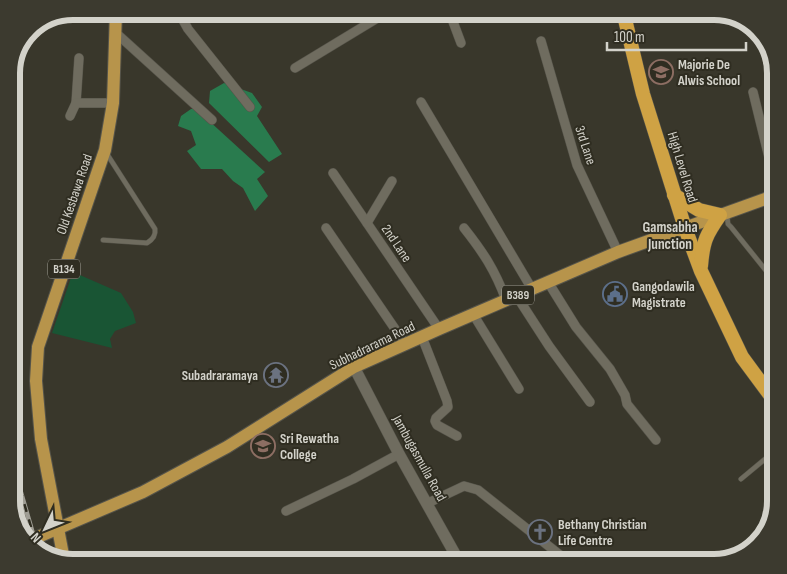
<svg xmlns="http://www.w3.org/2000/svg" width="787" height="574" font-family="'Sofia Sans Condensed',sans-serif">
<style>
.green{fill:#195534}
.forest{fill:#297b4e}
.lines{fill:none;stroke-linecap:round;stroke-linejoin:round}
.service-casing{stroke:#56544a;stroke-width:5.5}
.minor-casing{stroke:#56544a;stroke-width:10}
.tertiary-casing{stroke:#56544a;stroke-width:12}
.primary-casing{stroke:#56544a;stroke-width:14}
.trunk-casing{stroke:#56544a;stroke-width:15}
.service{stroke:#6f6c5f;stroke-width:4.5}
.minor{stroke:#6f6c5f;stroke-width:9}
.tertiary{stroke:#6f6c5f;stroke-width:11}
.primary{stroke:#b7944b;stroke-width:12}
.trunk{stroke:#cfa244;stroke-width:14}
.rail-casing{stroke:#9f9d94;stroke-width:4.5}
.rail{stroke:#2f2d21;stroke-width:2.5;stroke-dasharray:8;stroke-linecap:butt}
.labels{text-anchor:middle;stroke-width:4;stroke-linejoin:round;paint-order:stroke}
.shield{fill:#2f2d21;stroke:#a2a097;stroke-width:1}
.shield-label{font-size:12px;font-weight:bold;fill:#d3d2ca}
.poi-label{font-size:14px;font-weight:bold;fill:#d3d2ca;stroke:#2f2d21;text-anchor:start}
.street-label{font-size:14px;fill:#d3d2ca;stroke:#2f2d21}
.neighbourhood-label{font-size:15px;font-weight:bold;fill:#d3d2ca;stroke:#2f2d21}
.rim{fill:none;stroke:#d3d2ca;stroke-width:6}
</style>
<rect width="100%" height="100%" fill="#39372b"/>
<polygon class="green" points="73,272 121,293 133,312 136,323 115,331 110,339 112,348 52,333"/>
<g class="forest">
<polygon points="224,83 252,93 262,107 257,116 282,154 269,162 209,103 210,91"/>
<polygon points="191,109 196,109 265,172 257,179 268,196 255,211 243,188 233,181 222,169 201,169 187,151 196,145 191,131 178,126 181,116"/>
</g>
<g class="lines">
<defs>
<g id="service">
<polyline points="727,214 728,224 731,227 776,283"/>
<path d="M103,240l44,3c5,-3 9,-7 8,-14l-48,-75"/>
<polyline points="741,479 776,450"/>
</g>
<g id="minor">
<polyline points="178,11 188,29 250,107"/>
<polyline points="449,11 461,43"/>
<polyline points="116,33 212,120"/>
<polyline points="541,41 577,165 618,252"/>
<polyline points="295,68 389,11"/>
<polyline points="753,92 776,186"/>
<polyline points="421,102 532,289"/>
<polyline points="76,103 79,58"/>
<polyline points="70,116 76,103 113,103"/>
<polyline points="333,173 439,329"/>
<polyline points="367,223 392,181"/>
<polyline points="326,228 406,345"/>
<path d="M464,228c19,24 31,42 42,72"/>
<polyline points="548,282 576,327 610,369 625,395 627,404 656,440"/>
<polyline points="516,295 549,346 590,402"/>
<polyline points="473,314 519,389"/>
<polyline points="422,337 447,401 448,407 436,418 435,421 437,425 457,436"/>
<polyline points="11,475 23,516 26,531"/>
<polyline points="428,503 464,486 478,490 570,563"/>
<polyline points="286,511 353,479 399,454"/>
</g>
<polyline id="tertiary" points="354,367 399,454 460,563"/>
<g id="primary">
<polyline points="31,540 143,492 227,447 354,367 439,329 618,252 776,195"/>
<polyline points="64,560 41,439 36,381 38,347 105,150 113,103 116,11"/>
</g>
<g id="trunk">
<polyline points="623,11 643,94 685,228 701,271 742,357 776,403"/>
<path d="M674,195l25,15 21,5c-14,20 -17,26 -19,51"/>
</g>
</defs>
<use href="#service" class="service-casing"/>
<use href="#minor" class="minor-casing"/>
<use href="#tertiary" class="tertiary-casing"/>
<use href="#primary" class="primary-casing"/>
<use href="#trunk" class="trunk-casing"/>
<use href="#service" class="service"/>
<use href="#minor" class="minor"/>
<use href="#tertiary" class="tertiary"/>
<use href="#primary" class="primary"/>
<use href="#trunk" class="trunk"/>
<defs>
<polyline id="rail" points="11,458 38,551"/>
</defs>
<use href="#rail" class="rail-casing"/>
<use href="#rail" class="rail"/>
</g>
<defs>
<symbol id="school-ring" viewBox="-11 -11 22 22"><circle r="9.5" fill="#2f2d21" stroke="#8d6e63" stroke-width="1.5"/><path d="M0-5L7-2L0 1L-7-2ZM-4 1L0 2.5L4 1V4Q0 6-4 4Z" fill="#8d6e63"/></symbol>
<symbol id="civic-ring" viewBox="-11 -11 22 22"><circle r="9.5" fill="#2f2d21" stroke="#5c6f8a" stroke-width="1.5"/><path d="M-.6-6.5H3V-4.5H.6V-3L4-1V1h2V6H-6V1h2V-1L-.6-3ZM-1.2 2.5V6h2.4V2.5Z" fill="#5c6f8a"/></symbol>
<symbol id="temple-ring" viewBox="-11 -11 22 22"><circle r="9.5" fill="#2f2d21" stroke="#6b7280" stroke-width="1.5"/><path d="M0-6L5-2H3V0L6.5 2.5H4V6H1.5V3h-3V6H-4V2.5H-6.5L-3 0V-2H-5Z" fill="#6b7280"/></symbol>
<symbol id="church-ring" viewBox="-11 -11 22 22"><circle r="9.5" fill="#2f2d21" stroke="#6b7280" stroke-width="1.5"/><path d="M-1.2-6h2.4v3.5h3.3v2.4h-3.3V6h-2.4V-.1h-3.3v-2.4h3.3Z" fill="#6b7280"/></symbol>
</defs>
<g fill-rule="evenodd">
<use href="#school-ring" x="647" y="58" width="28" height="28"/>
<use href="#civic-ring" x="601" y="280" width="28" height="28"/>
<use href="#temple-ring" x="262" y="361" width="28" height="28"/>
<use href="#school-ring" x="249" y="432" width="28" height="28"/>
<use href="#church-ring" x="526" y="518" width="28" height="28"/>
</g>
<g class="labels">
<g class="shield">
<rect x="48" y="259.5" width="32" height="19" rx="4"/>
<rect x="502" y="285.5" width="32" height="19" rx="4"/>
</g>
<g class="shield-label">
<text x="64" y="273">B134</text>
<text x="518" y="299">B389</text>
</g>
<g class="poi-label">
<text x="678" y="69">Majorie De<tspan x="678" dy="16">Alwis School</tspan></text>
<text x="632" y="291">Gangodawila<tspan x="632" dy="16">Magistrate</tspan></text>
<text x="258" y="380" text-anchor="end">Subadraramaya</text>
<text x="280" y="443">Sri Rewatha<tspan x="280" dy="16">College</tspan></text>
<text x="558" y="529">Bethany Christian<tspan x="558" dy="16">Life Centre</tspan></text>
</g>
<g class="street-label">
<text transform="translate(586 145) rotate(72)" y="5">3rd Lane</text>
<text transform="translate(683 167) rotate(73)" y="5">High Level Road</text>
<text transform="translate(74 194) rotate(-71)" y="5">Old Kesbawa Road</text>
<text transform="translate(397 243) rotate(56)" y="5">2nd Lane</text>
<text transform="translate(372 345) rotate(-26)" y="5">Subhadrarama Road</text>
<text transform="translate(420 458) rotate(61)" y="5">Jambugasmulla Road</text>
</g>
<g class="neighbourhood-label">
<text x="670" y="232">Gamsabha<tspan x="670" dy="17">Junction</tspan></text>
</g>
</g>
<path d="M0 0H787V574H0ZM73 20H714A53 53 0 0 1 767 73V501A53 53 0 0 1 714 554H73A53 53 0 0 1 20 501V73A53 53 0 0 1 73 20Z" fill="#3c3a2f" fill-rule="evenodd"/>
<path class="rim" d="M73 20H714A53 53 0 0 1 767 73V501A53 53 0 0 1 714 554H73A53 53 0 0 1 20 501V73A53 53 0 0 1 73 20Z"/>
<g transform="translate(45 529) rotate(227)" stroke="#2f2d21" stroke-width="4" paint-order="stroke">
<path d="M0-4L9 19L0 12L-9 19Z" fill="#d3d2ca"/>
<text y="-8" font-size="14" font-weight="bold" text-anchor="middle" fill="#d3d2ca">N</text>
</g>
<path d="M607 42v8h139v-8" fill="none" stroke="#d3d2ca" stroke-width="2.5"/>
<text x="614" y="42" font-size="15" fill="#d3d2ca" stroke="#2f2d21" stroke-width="4" paint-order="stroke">100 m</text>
</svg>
